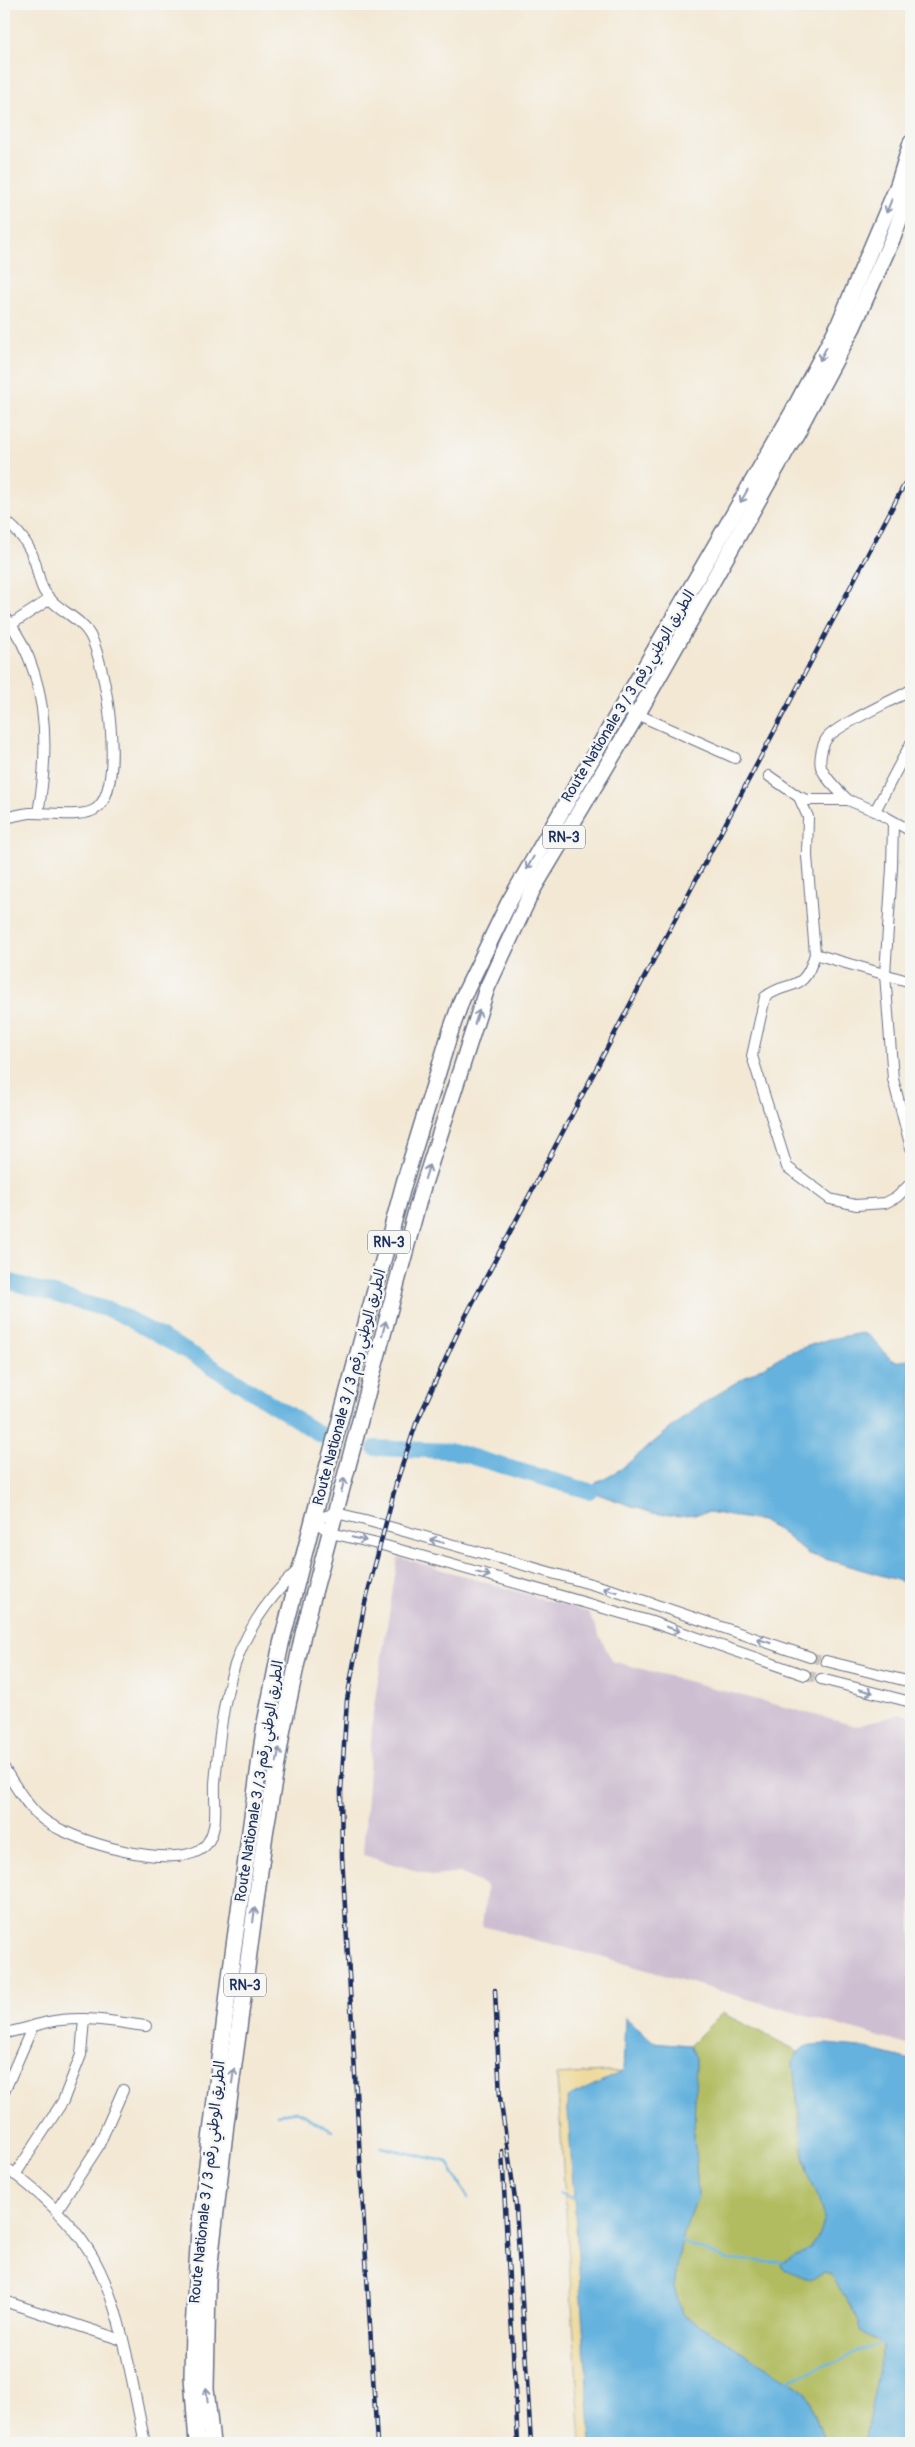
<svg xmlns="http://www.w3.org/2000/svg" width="915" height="2447" font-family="Pangolin,'Playpen Sans Arabic',sans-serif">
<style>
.industrial{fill:#cebed1}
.green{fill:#b0bc5e;stroke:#66765e}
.sand{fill:#eeda9e;stroke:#84847e}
.water{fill:#65b2de;stroke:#40709e}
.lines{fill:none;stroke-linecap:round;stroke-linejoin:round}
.stream{stroke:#65b2de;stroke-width:2.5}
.river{stroke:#65b2de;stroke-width:16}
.minor-tunnel{stroke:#c8c3bc;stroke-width:10;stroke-dasharray:10 5;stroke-linecap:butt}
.minor-casing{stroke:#677087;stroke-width:12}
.highway-casing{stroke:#677087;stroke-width:18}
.minor{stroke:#fff;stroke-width:10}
.highway{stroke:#fff;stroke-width:15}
.rail-casing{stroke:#1b2f5e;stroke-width:4.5}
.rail{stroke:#f6f6f2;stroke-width:2.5;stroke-dasharray:8;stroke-linecap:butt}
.oneway{stroke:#8d97ae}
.labels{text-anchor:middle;stroke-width:5;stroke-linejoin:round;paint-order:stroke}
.shield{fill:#f6f6f2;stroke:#5d6b8a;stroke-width:1}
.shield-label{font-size:14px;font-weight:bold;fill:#1b2f5e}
.street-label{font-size:15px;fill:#1b2f5e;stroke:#f6f6f2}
</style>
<rect width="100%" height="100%" fill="#f6f6f2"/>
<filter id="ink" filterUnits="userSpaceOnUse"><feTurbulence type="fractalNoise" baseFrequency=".02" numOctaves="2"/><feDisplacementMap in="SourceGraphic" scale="10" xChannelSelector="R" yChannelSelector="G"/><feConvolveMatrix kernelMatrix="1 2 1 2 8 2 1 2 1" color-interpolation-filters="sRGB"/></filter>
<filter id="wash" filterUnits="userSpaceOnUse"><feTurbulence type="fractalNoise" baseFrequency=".0096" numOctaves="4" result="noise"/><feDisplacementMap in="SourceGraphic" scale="20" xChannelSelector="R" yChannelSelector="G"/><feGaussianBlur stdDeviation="1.12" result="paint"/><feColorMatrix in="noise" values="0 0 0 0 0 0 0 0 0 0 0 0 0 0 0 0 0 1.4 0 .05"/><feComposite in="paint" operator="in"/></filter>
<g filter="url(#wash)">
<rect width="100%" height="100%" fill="#f3e8d4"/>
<polygon class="industrial" points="398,1557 588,1612 612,1661 856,1726 901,1714 911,1716 911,2046 608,1959 482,1926 487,1886 460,1873 434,1876 363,1855 373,1712"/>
<path class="green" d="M722,2013l76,38 -5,13 8,77 6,31 13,28 5,18 -5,16 -10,14 -14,10 -13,4 22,16 20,-5 7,3 27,45c3,14 12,15 23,21l1,6 -19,95h-39l-19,-51 -124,-78 -8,-27 8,-50 16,-41 -4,-61 2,-77 -6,-13z"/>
<polygon class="sand" points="623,2071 588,2384 591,2443 581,2443 557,2075"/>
<g class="water">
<path d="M862,1333c22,6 23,40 49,24v227l-103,-30 -28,-23 -19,-10 -53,-9 -29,4 -27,-3 -63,-22 8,-9 24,-13 72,-59 42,-27 52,-30 42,-14z"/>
<polygon points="625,2017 653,2042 690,2045 696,2058 694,2135 698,2196 682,2237 674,2287 682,2314 806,2392 825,2443 591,2443 567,2098 623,2071"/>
<path d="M827,2044l33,3 51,13v383h-47l19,-95 -1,-6 -20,-10 -3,-11 -27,-45 -7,-3 -16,6 -26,-10 -2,-5 29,-16 10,-14 5,-16 -5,-18 -13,-28 -14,-108c7,-20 14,-19 34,-20z"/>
</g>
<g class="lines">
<g class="stream">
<polyline points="277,2115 296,2111 332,2131"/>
<polyline points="381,2147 448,2162 468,2198"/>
<polyline points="560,2193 577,2200"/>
<polyline points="680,2241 727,2260 783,2262"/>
<polyline points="787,2381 882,2342"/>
</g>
<g class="river">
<polyline points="4,1280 116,1312 197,1357 321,1435"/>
<polyline points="375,1448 452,1451 589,1491"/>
</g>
</g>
</g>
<g filter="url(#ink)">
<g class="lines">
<g class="minor-tunnel">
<polyline points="810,1657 826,1661"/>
<polyline points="805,1675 821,1679"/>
</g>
<defs>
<g id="minor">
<path d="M4,520c15,11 25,24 31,42 3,10 4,20 9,29 11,19 35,25 46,44 16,30 36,149 7,173 -13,11 -50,4 -67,5 -9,1 -18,3 -26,6"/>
<path d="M4,615c44,56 46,131 34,198"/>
<polyline points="4,629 50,599"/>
<polyline points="623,708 735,758"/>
<polyline points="769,776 799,797 808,800 848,800 875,811 911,831"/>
<path d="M799,797l9,20 -1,39 8,98c-12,42 -25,24 -50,43l-13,59 35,111 43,32 26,6 29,-2 12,-6 14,-14"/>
<path d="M848,800c-9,-9 -22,-20 -27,-33 -2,-8 1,-22 6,-29 10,-13 67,-38 84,-48"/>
<polyline points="875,811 911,743"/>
<polyline points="893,823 892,868 885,974 893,1079 911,1148"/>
<polyline points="815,954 911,982"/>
<polyline points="313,1520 336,1513 365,1520 612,1590 810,1657"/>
<polyline points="313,1520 331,1533 386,1546 649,1621 805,1675"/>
<polyline points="826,1661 911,1682"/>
<polyline points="821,1679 911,1702"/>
<path d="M4,1768c10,16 21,35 35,48 25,24 147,61 169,26 11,-17 6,-40 7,-59 8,-90 16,-151 85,-215"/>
<path d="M4,2033c15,-2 30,-8 45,-11 32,-7 66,0 97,4"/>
<polyline points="4,2092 32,2028"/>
<path d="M4,2166c31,23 63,50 84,83 33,50 44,136 57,194"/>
<polyline points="15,2175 63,2101 81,2055 84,2019"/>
<polyline points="57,2210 98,2147 123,2090"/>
<polyline points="4,2301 122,2340"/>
</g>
<g id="highway">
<polyline points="197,2443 192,2377 193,2330 199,2230 233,1953 265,1723 281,1644 313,1520 404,1183 450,1033 462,999 509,902 792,413 838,326 898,185 911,143"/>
<polyline points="212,2443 206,2389 208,2280 226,2124 265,1834 283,1728 303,1634 420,1196 487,988 532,891 637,715 799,428 853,327 894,235 911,188"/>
</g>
</defs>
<use href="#minor" class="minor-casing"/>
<use href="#highway" class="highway-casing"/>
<use href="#minor" class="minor"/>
<use href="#highway" class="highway"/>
<defs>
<g id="rail">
<polyline points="495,1990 500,2097 516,2206 531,2443"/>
<polyline points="502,2151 518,2443"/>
<polyline points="377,2443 342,1856 341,1791 347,1700 364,1607 396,1484 416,1424 462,1323 911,472"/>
</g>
</defs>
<use href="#rail" class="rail-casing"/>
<use href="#rail" class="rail"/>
</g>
<defs><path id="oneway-shaft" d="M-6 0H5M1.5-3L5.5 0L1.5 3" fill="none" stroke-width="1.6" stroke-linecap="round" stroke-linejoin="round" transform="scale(1.25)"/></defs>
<g class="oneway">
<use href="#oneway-shaft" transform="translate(889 206) rotate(112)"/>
<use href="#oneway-shaft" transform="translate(823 354) rotate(118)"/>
<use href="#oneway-shaft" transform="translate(744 496) rotate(120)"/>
<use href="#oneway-shaft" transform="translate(530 863) rotate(119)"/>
<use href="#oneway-shaft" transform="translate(477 1017) rotate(-71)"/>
<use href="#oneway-shaft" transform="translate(427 1172) rotate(-73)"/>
<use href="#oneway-shaft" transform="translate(384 1328) rotate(-75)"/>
<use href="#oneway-shaft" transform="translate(343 1485) rotate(-76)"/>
<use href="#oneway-shaft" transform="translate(359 1539) rotate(14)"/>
<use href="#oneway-shaft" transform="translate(437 1541) rotate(-165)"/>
<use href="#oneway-shaft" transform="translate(483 1574) rotate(15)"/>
<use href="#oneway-shaft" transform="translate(610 1590) rotate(-163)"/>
<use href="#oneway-shaft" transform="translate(673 1629) rotate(19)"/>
<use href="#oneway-shaft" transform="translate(764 1641) rotate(-162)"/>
<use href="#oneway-shaft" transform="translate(866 1691) rotate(14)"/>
<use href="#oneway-shaft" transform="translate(278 1755) rotate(-80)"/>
<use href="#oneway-shaft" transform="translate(254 1915) rotate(-83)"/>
<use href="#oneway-shaft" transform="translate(233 2076) rotate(-82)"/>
<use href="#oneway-shaft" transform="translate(207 2395) rotate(-95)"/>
</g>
</g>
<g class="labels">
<g class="shield">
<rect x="543" y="825.5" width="42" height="23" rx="4"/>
<rect x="368" y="1230.5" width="42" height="23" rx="4"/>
<rect x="224" y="1973.5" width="42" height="23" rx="4"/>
</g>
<g class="shield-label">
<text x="564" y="842">RN-3</text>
<text x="389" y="1247">RN-3</text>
<text x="245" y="1990">RN-3</text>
</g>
<g class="street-label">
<text transform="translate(628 696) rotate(-59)" y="5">Route Nationale 3 / الطريق الوطني رقم 3</text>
<text transform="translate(349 1387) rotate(-75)" y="5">Route Nationale 3 / الطريق الوطني رقم 3</text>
<text transform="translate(259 1781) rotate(-81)" y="5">Route Nationale 3 / الطريق الوطني رقم 3</text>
<text transform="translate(207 2182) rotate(-84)" y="5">Route Nationale 3 / الطريق الوطني رقم 3</text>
</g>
</g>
<rect width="915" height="2447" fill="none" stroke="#f6f6f2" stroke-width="20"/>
</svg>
